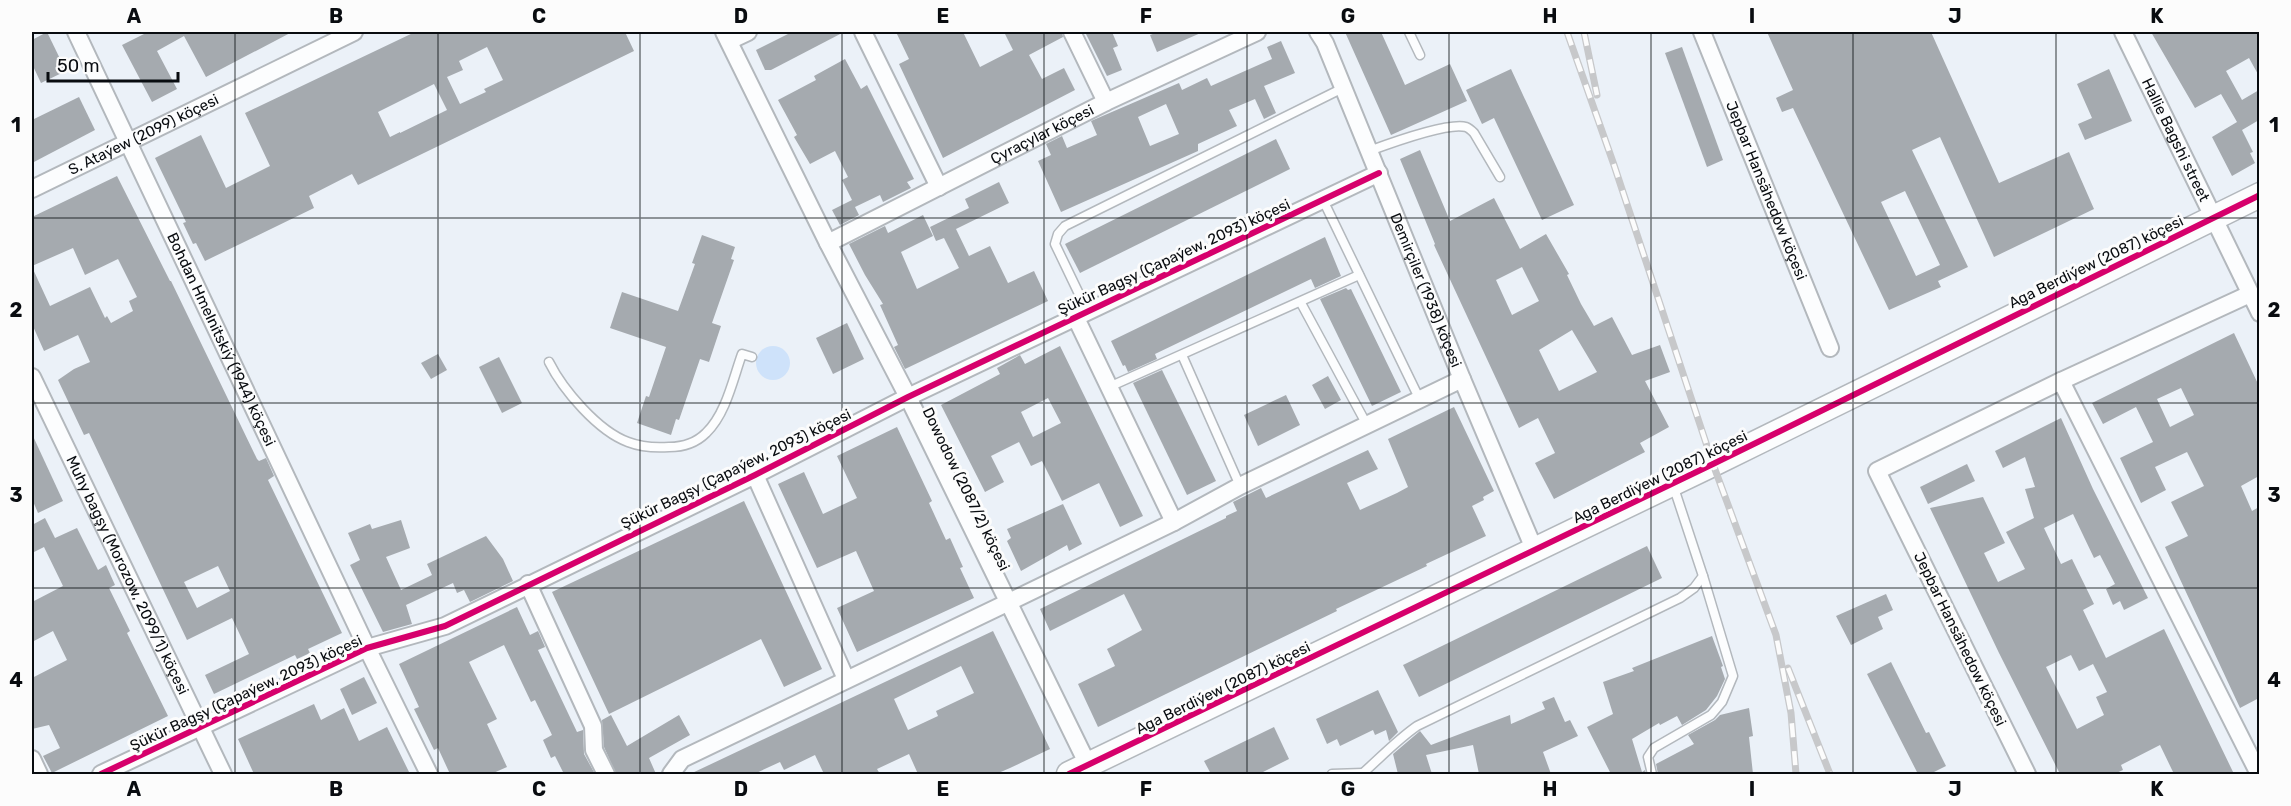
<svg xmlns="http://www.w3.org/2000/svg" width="2291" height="806" font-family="Rubik,sans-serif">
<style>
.green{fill:#cee2fa}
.building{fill:#a5aaaf;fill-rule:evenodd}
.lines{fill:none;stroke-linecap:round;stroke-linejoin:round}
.lane-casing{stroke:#b3b8bd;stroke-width:11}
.street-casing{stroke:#b3b8bd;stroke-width:20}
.secondary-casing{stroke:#b3b8bd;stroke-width:27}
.lane{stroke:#fcfdfe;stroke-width:8}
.street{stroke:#fcfdfe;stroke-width:16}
.secondary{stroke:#fcfdfe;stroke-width:24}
.rail-casing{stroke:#c7c8ca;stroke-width:7}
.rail{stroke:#fcfcfc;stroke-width:4.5;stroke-dasharray:14;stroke-linecap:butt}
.cycleway-casing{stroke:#fcfcfc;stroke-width:10}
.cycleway{stroke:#d6006c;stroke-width:6}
.grid{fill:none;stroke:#090c10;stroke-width:1.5;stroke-opacity:0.55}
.labels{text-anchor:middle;stroke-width:6;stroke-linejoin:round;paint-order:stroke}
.street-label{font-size:15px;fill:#090c10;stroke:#fcfcfc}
.neatline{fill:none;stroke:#090c10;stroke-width:2}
.grid-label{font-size:20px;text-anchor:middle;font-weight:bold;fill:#090c10}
</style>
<rect width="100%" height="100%" fill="#ebf1f8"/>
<circle class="green" cx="773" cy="363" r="17"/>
<g class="building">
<polygon points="47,32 66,71 41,83 32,64 32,40"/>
<polygon points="148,32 292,32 206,77 184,36 157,51 177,89 152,102 122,45"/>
<path d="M415,32h210l9,19 -276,134 -6,-11 -43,22 5,12 -109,53 -9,-18 -3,1 -10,-21 3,-1 -31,-64 46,-23 25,53 44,-22 -25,-53zM487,47l16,33 -19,9 2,3 -26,12 -13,-27 16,-7 -4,-9zM434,84l13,26 -47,23v-1l-10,5 -12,-25z"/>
<polygon points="792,32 844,32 771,70 765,70 756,50"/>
<polygon points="896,32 963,32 980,67 1013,50 1004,32 1062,32 1063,37 1029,55 1042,79 1064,68 1075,90 943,158 899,64 909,59"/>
<polygon points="1085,32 1112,32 1118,46 1113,48 1122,70 1107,76"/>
<polygon points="1158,32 1203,32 1157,52 1150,35"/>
<polygon points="1345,32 1381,32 1405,85 1450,64 1467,101 1391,135"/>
<path d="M1767,32h164l68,151 70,-31 25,57 -100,48 -54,-120 -28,13 56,117 -30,14 3,6 -52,23 -96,-202 -11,4 -6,-14 17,-8zM1905,191l35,74 -24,11 -35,-74z"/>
<polygon points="2151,32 2259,32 2259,76 2249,58 2226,71 2242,100 2259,90 2259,120 2242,130 2241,128 2253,152 2250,153 2255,163 2232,176 2212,137 2237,122 2221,94 2195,108"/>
<path d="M1281,41l14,32 -31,13 12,27 -12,6 -9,-20 -26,11 8,16 -39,18v7l-137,61 -23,-51 13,-6 -5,-11 16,-8 5,12 30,-13 -6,-14 88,-38 3,7 25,-12 4,8 61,-27 -5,-12zM1166,104l13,30 -29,12 -12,-29z"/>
<polygon points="1682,47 1723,160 1707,167 1665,53"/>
<polygon points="845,59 861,89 867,85 914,179 907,182 911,188 883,202 880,195 855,207 859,215 840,225 832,210 852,200 842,180 848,177 835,151 810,164 794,137 797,135 778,100 816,80 814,76"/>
<polygon points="1511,69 1574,205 1542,220 1494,118 1482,124 1466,90"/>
<polygon points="2109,69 2132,121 2085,140 2078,124 2092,118 2077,84"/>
<polygon points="79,97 95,130 32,163 32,120"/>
<polygon points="1276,139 1290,169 1080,273 1065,244"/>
<path d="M1420,150l30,71 44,-23 26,51 26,-15 23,40 -2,1 14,29 13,22 18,-9 20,38 28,-10 10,27 -25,9 24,46 -29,16 5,9 -91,47 -19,-36 20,-10 -17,-35 -19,10 -85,-183 1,-1 -35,-85zM1522,267l17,34 -27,14 -16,-35zM1572,330l25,42 -38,19 -20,-41z"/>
<path d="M117,176l53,105h1l86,178 2,2 7,-3 8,18 -6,4 74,153 -34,16 2,4 -13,6 -2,-4 -81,39 -9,-19 44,-21 -17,-36 -45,22 -98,-207 -5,2 -26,-55 16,-11 16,-7 -12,-27 -34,16 -12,-27v-57l18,39 40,-19 15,31 2,-2 4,7 22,-12 -4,-10 8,-4 -19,-38 -33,16 -12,-27 -41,18v-49zM218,566l12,25 -33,17 -13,-26z"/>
<polygon points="999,182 1009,203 956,229 969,256 990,246 1008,283 1034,271 1048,301 905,369 894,347 898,345 880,305 883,304 865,275 849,244 885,226 888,233 923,215 933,236 901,252 917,289 959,268 944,238 936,241 930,227 969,208 965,199"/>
<polygon points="702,235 735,247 731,259 734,260 712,323 721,326 709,362 700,359 679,420 676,419 671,435 637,423 646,396 649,397 666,347 610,328 622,292 678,311 695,264 692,263"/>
<polygon points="1325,237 1341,276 1315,288 1311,279 1155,354 1157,359 1128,372 1125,365 1123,366 1111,341"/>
<polygon points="1346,288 1348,290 1351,289 1401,392 1372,406 1320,299"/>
<polygon points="847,323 864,359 833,374 816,338"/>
<path d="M2234,333l25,53v90l-18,10 11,25 7,-4v191l-19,10 -75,-161 23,-11 -17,-34 33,-16 -17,-34 -32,15 11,23 -25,13 -21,-45 33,-16 -17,-35 -33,17 -11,-21zM2181,388l13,27 -24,12 -13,-28z"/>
<path d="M1060,346l83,170 -23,11 -21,-44 -37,18 -20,-40 -11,5 -12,-24 -28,14 13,26 -19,10 -44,-87 59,-31 -3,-6 23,-13 5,9zM1048,398l13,25 -28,14 -12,-25z"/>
<polygon points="438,354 447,370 431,379 421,363"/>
<polygon points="499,357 522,403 502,413 479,367"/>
<polygon points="1162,370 1216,481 1187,495 1133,383"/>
<polygon points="1328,376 1341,400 1325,409 1312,385"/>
<polygon points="1286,395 1300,425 1258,446 1244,415"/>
<polygon points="1454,407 1494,491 1483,497 1484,500 1472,506 1486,536 1426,564 1427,566 1336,609 1337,611 1098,727 1078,684 1115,666 1107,649 1142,630 1124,594 1050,631 1040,609 1226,518 1226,516 1237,511 1233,502 1261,488 1266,498 1368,450 1378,469 1347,483 1360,510 1397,493 1408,487 1388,439"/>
<path d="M2061,418l32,71 55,109 -24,12 -4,-9 -7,4 -7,-16 9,-5 -15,-29 -6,3 -21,-44 -29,14 17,36 11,-5 22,45 -11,6 23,48 58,-29 70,145h-60l-14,-29 -39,20 2,5 -9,4h-54l-61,-121 -69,-145 53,-11 22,46 -21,10 14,29 27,-13 -19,-37 28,-14 -9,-29 10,-2 -10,-30 -22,11 -8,-17zM2071,655l8,16 14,-7 14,28 -11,5 8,18 -27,14 -31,-62z"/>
<polygon points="897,427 932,501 929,503 946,540 950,538 963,567 960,568 974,598 857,652 837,608 874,591 856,551 817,568 778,484 804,472 823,514 857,498 837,456"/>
<polygon points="32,434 63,501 38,513 32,499"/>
<polygon points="1967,464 1975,481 1928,504 1920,487"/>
<polygon points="744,501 822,669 784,687 761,639 609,714 552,592"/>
<polygon points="1063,504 1082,544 1069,551 1067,545 1021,571 1007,541 1011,538 1007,529"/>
<polygon points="45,518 55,538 77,528 98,570 106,565 115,585 109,588 130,631 127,633 168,716 52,773 43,756 60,748 49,725 32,729 32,678 67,660 53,631 32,642 32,602 63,586 44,547 32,553 32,525"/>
<polygon points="401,520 410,548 386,557 401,590 432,575 427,564 486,536 503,559 513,581 470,602 464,590 457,593 453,583 406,605 412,624 383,632 350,565 360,560 348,533 370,524 372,529"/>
<polygon points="1647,546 1662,578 1419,697 1403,665"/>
<polygon points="1886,594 1893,610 1878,617 1883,629 1851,645 1836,616"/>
<polygon points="517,607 530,635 538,631 545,647 538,650 577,732 583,730 584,754 595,774 564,774 555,756 551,758 543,740 552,735 535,700 531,702 504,645 469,662 497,719 487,724 507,767 491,774 450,774 438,748 434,750 414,709 419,707 399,664"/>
<path d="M993,631l57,118 -40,19 -14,6h-78l-9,-20 -32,15 3,5h-56l-9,-19 -31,15 -4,-8 -26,12h-64zM961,666l13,27 -38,18 2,5 -30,14 -14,-31z"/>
<polygon points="1712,636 1723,666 1721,667 1725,679 1717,696 1706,710 1682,725 1677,716 1660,725 1659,723 1632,739 1642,772 1645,770 1646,774 1611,774 1587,727 1613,714 1603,682 1634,671 1632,668"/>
<polygon points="1891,662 1926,733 1929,732 1946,766 1930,774 1918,774 1867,674"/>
<polygon points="364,677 377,703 352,715 340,689"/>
<polygon points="1378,690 1398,732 1389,741 1386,730 1375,735 1373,730 1340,746 1337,739 1327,744 1316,719"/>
<polygon points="1554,697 1565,722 1570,720 1578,736 1543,752 1551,774 1479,774 1473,745 1426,755 1432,774 1398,774 1393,754 1420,731 1431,745 1510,715 1511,724 1545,709 1542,702"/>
<polygon points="314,704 321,720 344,708 359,741 387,727 410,774 254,774 238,739"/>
<polygon points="1749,708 1753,736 1749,737 1753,774 1658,774 1656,764 1694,744 1688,735 1715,720 1720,715"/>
<polygon points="611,715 627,746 679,715 690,735 649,758 656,774 616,774 604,747 602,720"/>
<polygon points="1274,727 1289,759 1259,774 1211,774 1204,761"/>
</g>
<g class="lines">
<defs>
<g id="lane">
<polyline points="1409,32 1420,55"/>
<path d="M1369,151c19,-7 79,-29 97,-24 3,1 6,4 8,6l26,44"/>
<polyline points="1323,200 1420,400"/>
<polyline points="1301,303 1367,425"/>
<polyline points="1075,316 1080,296 1055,244 1058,234 1065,226 1343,88"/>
<polyline points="1182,355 1240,486"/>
<path d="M549,362c14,28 49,69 79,80 13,5 27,6 41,5 14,0 27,-4 37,-14 20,-19 27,-54 36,-79l10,3"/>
<polyline points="1109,387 1359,275"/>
<polyline points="1332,774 1363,773"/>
<path d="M1363,774v-1c18,-16 34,-33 54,-47l263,-128 14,-10 9,-12 -30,-91"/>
<polyline points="1652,774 1648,757 1654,748 1711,715 1722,702 1733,676 1703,576"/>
</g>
<g id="street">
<path id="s1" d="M76,32l291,616 62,126"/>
<polyline points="724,32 828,243 908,397 1088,765"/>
<polyline points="863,32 939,187"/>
<polyline points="1072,32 1106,102"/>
<path id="s2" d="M1318,32l7,11 137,336 73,172"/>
<path id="s3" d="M1702,32l128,316"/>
<path id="s4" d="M2123,32l137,281"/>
<polyline points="729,41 748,32"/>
<path id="s5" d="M32,189l322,-157"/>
<path id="s6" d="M828,243l278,-141 151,-70"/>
<polyline points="1075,316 1174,522"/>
<path id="s7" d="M32,377l191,397"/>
<polyline points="2061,381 2259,774"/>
<polyline points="755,475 846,679"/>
<polyline points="528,584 593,726 594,750 606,774"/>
<polyline points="32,759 39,774"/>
<polyline points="101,774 367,648 445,626 755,475 908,397 1379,173"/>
<polyline points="671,774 682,759 1009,602 1174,522 1240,486 1462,379"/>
<polyline points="2027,774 1877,471 2061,381 2250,294"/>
</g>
<polyline id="secondary" points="1069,774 1713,464 2260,195"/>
</defs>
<use href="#lane" class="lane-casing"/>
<use href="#street" class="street-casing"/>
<use href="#secondary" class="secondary-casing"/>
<use href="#lane" class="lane"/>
<use href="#street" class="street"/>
<use href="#secondary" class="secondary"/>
<defs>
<g id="rail">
<polyline points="1567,32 1614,165 1713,464 1776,635 1791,713 1796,774"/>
<polyline points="1584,32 1597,95"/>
<polyline points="1788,668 1830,774"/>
</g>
</defs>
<use href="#rail" class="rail-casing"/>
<use href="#rail" class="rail"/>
<defs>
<g id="cycleway">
<polyline points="101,774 367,648 445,626 755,475 908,397 1379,173"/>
<polyline points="1069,774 1713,464 2260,195"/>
</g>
</defs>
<use href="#cycleway" class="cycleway-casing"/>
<use href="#cycleway" class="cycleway"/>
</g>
<path class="grid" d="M235,32v742M438,32v742M640,32v742M842,32v742M1044,32v742M1247,32v742M1449,32v742M1651,32v742M1853,32v742M2056,32v742M32,218h2228M32,403h2228M32,588h2228"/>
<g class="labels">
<g class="street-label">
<text dy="5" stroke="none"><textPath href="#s5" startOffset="124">S. Ataýew (2099) köçesi</textPath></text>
<text dy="5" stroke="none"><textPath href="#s6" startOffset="240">Çyraçylar köçesi</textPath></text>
<text dy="5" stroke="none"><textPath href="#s4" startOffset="120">Hallie Bagshi street</textPath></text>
<text dy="5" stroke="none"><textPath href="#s3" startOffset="171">Jepbar Hansähedow köçesi</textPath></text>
<text transform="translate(1174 257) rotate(-25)" y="5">Şükür Bagşy (Çapaýew, 2093) köçesi</text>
<text transform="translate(2096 262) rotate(-26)" y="5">Aga Berdiýew (2087) köçesi</text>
<text dy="5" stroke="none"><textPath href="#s2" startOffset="280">Demirçiler (1938) köçesi</textPath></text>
<text dy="5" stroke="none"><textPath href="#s1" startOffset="340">Bohdan Hmelnitskiý (1944) köçesi</textPath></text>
<text transform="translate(736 469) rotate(-26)" y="5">Şükür Bagşy (Çapaýew, 2093) köçesi</text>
<text transform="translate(1660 477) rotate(-26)" y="5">Aga Berdiýew (2087) köçesi</text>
<text transform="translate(966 489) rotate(64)" y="5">Dowodow (2087/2) köçesi</text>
<text dy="5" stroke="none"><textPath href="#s7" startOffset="220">Muhy bagşy (Morozow, 2099/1) köçesi</textPath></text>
<text transform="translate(1960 639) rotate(64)" y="5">Jepbar Hansähedow köçesi</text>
<text transform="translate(1223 688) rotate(-26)" y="5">Aga Berdiýew (2087) köçesi</text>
<text transform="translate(246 693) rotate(-25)" y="5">Şükür Bagşy (Çapaýew, 2093) köçesi</text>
</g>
</g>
<rect width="2291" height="806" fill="none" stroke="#fcfcfc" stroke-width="66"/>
<path d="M48 72v9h130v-9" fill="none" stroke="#090c10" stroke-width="3"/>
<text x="57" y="72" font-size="18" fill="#090c10" stroke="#fcfcfc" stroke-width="4.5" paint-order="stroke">50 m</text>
<rect x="33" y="33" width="2225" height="740" class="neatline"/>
<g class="grid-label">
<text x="134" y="23">A</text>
<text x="336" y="23">B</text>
<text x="539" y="23">C</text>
<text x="741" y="23">D</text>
<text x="943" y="23">E</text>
<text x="1146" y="23">F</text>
<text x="1348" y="23">G</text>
<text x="1550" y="23">H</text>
<text x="1752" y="23">I</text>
<text x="1955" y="23">J</text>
<text x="2157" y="23">K</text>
<text x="16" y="132">1</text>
<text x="2274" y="132">1</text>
<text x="16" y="317">2</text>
<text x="2274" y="317">2</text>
<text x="16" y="502">3</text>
<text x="2274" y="502">3</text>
<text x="16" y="687">4</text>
<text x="2274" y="687">4</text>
<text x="134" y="796">A</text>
<text x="336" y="796">B</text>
<text x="539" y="796">C</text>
<text x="741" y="796">D</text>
<text x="943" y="796">E</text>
<text x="1146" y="796">F</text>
<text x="1348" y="796">G</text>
<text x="1550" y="796">H</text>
<text x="1752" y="796">I</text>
<text x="1955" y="796">J</text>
<text x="2157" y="796">K</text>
</g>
</svg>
